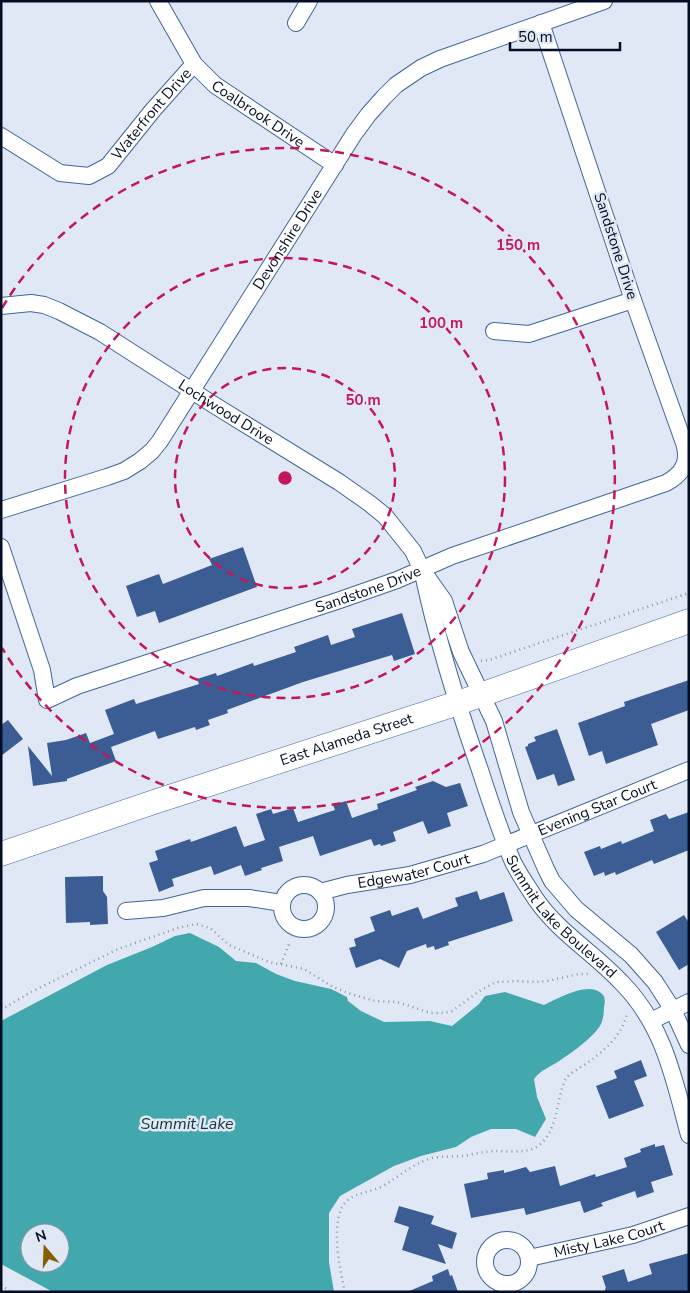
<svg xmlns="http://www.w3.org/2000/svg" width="690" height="1293" font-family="'Nunito Sans',sans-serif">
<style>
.water{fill:#43a8ae;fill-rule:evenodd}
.building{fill:#3b5d94}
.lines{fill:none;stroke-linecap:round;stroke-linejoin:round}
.street-casing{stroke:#42649c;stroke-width:18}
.secondary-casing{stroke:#42649c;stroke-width:25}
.path{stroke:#8d96a6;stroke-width:2.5;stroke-dasharray:1 4;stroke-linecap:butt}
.street{stroke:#fff;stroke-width:16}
.secondary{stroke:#fff;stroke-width:24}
.ring{fill:none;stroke:#c2185b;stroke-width:2.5;stroke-dasharray:9 6}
.labels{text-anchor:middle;stroke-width:5;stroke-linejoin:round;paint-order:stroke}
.street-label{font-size:15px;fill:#030e24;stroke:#e0e8f5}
.water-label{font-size:16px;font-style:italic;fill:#143335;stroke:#e0e8f5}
.centre{fill:#c2185b;stroke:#e0e8f5;stroke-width:2.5}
.ring-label{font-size:15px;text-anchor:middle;font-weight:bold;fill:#c2185b;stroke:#e0e8f5;stroke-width:5;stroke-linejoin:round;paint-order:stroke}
</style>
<rect width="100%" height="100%" fill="#e0e8f5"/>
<path class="water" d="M190,933l29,14 17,14 20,2 20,11 19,7 36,8 16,8 1,4 13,10 23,11 46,-1 22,5 27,-22 6,-8 20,-4 39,13c13,-6 44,-24 57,-12 5,4 4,9 3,14 0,6 -1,14 -4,19 -7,11 -27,26 -38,33 -11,8 -19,9 -28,20l3,18 9,22 -11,18 -19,-8h-25l-20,8 -15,10 -35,9 -27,10 -54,30 -11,17v49l5,30h-281l-52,-28v-243l106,-56 45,-18 23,-11zM30,1233h30v30h-30z"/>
<g class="building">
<polygon points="243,547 257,587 159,623 155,611 137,617 126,586 159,574 163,584 212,565 209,559"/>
<polygon points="402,613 415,654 394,661 392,655 303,682 227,710 228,713 208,720 210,725 196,730 195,727 158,739 155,731 111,747 116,761 67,779 67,781 33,786 28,746 52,776 47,743 66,740 86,733 90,743 114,734 105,710 134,699 136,704 199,684 197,679 216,673 217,676 253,663 254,666 296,652 294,647 328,635 331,645 355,637 352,629"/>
<polygon points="689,680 689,710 651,724 658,745 606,764 602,751 589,756 578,723 625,706 624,702"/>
<polygon points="8,720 23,739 1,756 1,725"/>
<polygon points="557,729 575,780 558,786 554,774 537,780 525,747 528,746 528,744 536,741 534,737"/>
<polygon points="433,781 446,787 460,783 468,806 447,813 451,826 428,834 423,821 393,832 396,841 381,846 380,844 374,846 371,839 320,856 313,836 279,847 283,861 261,868 262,870 245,876 241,865 214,875 211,866 172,879 174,886 159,892 149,863 158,860 155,851 190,839 191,842 236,826 244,847 265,840 256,814 271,809 273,814 293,808 298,822 335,810 333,805 346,801 352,818 378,809 377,804 417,790 415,787"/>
<polygon points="689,812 689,850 654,864 652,860 616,875 615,872 605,876 604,872 594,876 584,852 600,846 601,849 621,841 622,844 654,831 650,820 666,814 669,819"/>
<polygon points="103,876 103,891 107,897 108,924 90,925 90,922 66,923 65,877"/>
<polygon points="477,891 480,900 504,892 513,921 448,942 449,945 435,950 434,946 427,948 426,944 407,951 399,968 380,959 356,968 349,948 356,946 354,939 375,931 370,917 390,910 392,916 418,907 423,919 458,906 455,898"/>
<polygon points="684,915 689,923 689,964 679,970 656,932"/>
<polygon points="641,1060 647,1076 634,1081 644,1106 609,1119 596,1086 617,1078 614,1071"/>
<polygon points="655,1144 655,1147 664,1145 673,1175 651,1182 654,1192 637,1198 635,1191 601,1203 603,1206 584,1213 580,1201 526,1215 524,1208 471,1218 464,1184 488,1179 487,1173 504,1170 504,1173 526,1167 530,1172 555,1166 560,1186 595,1174 596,1177 627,1167 624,1158 641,1152 640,1149"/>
<polygon points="399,1206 434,1216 431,1224 457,1233 452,1249 438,1244 446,1264 402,1250 409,1227 394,1222"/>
<polygon points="689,1253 689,1292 605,1292 605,1289 606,1288 602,1276 624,1269 628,1282 652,1274 649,1264"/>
<polygon points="448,1269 450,1276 452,1275 458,1292 407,1292 433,1281 432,1276"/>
</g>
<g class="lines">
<defs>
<g id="street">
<path id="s1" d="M158,1l36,63 21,21 120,80"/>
<polyline points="296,23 309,1"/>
<path id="s2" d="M1,136l59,37 29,3 19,-10 45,-56 41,-46"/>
<path id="s3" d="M1,306l30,-3 13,2 15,6 41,21 114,73 125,77 30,21 16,13 28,35 9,19 22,31 17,51 33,69 27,91 25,57 6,12 24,28 55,46 24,27 18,28 16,35"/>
<polyline points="494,331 529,334 633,300"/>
<path id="s4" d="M1,510l106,-33 17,-6 16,-10 12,-10 8,-10 194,-307 14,-19 16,-18 12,-12 25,-17 19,-9 164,-58"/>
<path id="s5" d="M1,547l41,123 5,30 30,-14 263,-86 57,-20 55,-24 214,-73c17,-9 24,-22 18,-40l-51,-143 -92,-277"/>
<path id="s6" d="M424,578c14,65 34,129 56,192 10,31 20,62 33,92 6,12 15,25 22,36 22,33 59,55 86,84 43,43 53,97 68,153"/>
<circle cx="304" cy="907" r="22"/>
<path id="s7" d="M320,892l27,-7 63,-10 73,-21 206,-84"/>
<polyline points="126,911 163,908 204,898 249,898 282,903"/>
<polyline points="651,1021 689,1002"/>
<circle cx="507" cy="1262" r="22"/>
<path id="s8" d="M529,1258l104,-23 56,-19"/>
</g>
<g id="secondary">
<path id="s9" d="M1,854l153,-52 304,-99 231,-82"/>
</g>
</defs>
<use href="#street" class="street-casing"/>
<use href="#secondary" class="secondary-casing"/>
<g class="path">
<polyline points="481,661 489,660 689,593"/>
<polyline points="281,964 290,942"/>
<polyline points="1,1010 31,992 118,949 178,928 196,924 210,928 229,945 236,948 269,962 304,969 333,987 351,994 375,1001 397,1002 431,1013 445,1013 452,1011 481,990 496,982 519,981 536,982 547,981 579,974 590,974"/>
<polyline points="1,1285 11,1292"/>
<path d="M345,1292c-5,-22 -17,-76 3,-92 10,-8 23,-8 35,-14 17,-10 29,-22 49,-28 10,-2 21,-1 31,-2 10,-2 20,-4 30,-5 14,0 33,3 45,-5 20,-15 18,-45 27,-66 5,-8 14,-11 22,-17 17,-12 37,-29 40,-51"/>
</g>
<use href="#street" class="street"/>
<use href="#secondary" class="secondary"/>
</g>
<g class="ring">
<circle cx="285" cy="478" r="110"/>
<circle cx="285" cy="478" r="220"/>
<path d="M2 308A330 330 0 1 1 2 648"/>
</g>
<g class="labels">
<g class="street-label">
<text dy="5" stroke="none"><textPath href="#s1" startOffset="154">Coalbrook Drive</textPath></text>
<text dy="5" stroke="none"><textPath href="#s2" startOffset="188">Waterfront Drive</textPath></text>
<text dy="5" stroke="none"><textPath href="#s4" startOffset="415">Devonshire Drive</textPath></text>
<text transform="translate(616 246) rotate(72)" y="5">Sandstone Drive</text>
<text dy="5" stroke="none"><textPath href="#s3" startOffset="255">Lochwood Drive</textPath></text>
<text dy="5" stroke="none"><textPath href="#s5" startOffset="500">Sandstone Drive</textPath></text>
<text dy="5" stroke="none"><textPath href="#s9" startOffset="364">East Alameda Street</textPath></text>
<text dy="5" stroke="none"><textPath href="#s7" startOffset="291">Evening Star Court</textPath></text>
<text dy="5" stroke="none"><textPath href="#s7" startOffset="96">Edgewater Court</textPath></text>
<text dy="5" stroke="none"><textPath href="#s6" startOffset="371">Summit Lake Boulevard</textPath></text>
<text dy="5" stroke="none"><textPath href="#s8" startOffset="82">Misty Lake Court</textPath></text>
</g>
<g class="water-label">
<text x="187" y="1129">Summit Lake</text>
</g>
</g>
<circle cx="285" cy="478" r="8" class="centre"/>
<g class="ring-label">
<text x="518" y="250">150 m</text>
<text x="441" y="328">100 m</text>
<text x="363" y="405">50 m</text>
</g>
<rect width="690" height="1293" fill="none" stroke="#030e24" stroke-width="5"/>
<g transform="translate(45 1248) rotate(341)"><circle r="24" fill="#e0e8f5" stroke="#8891a1"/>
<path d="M0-4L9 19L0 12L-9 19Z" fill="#885f00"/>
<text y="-8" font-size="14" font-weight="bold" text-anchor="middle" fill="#030e24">N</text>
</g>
<path d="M510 42v8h110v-8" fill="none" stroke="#030e24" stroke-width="2.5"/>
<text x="518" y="42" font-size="15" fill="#030e24" stroke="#e0e8f5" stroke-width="4" paint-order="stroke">50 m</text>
</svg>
